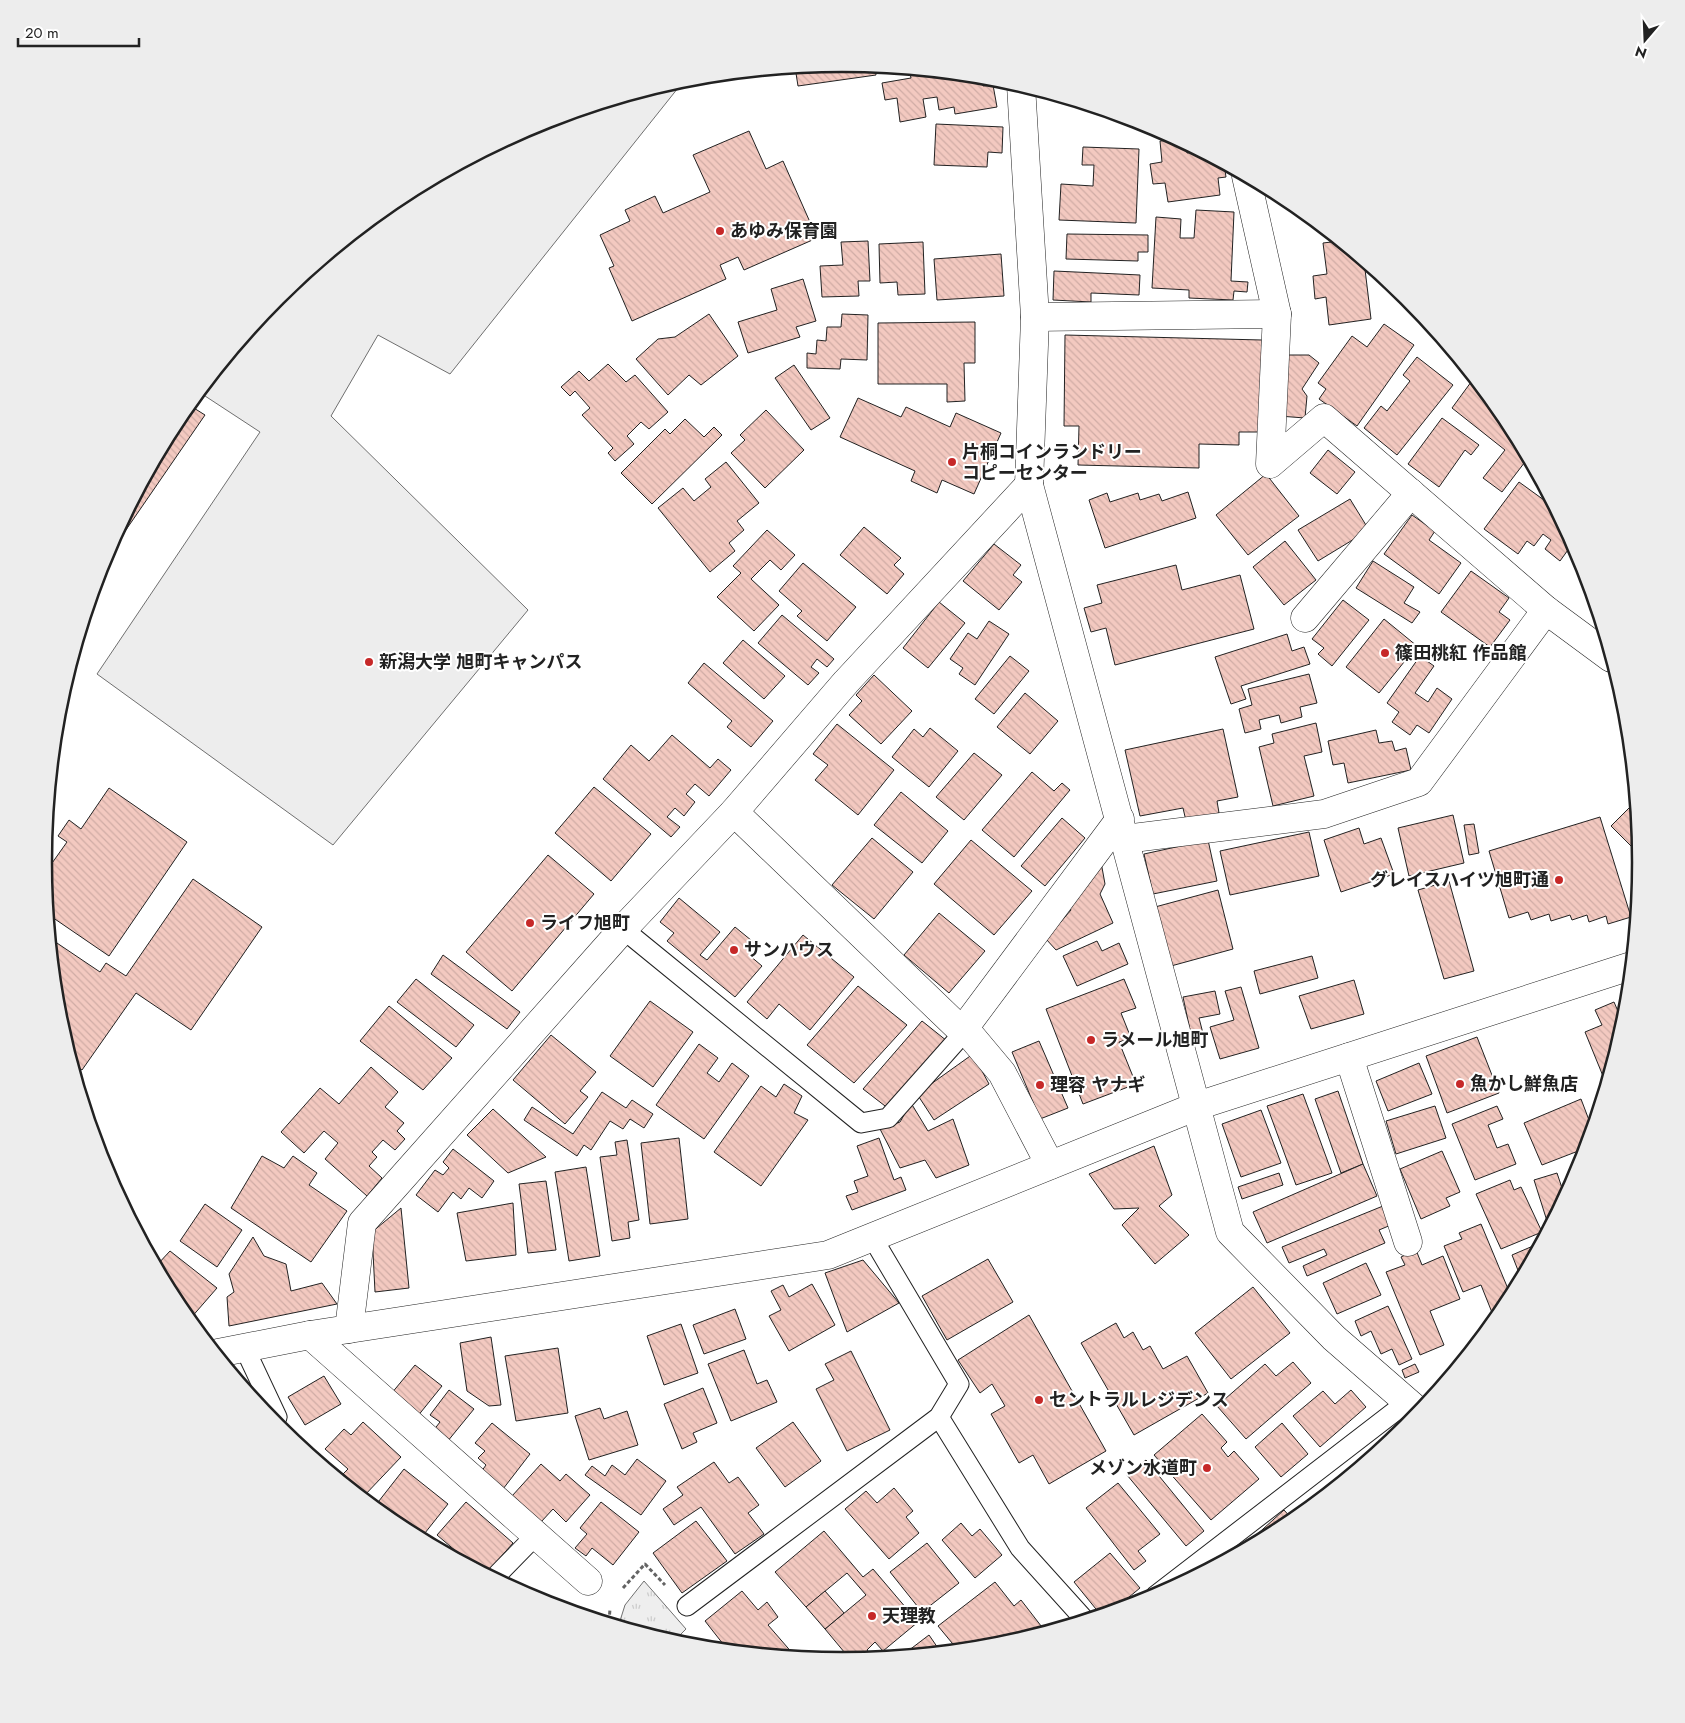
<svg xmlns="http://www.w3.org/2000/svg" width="1685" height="1723" font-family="Jost,'Noto Sans JP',sans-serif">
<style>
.park{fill:url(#park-tufts);stroke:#6f6f6f}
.parking{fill:#ededed;stroke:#6f6f6f}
.building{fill:url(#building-back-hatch);stroke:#222}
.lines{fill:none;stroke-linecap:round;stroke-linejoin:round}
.service-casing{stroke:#222;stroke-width:21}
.minor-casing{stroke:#222;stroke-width:29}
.path{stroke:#646464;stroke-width:3;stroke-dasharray:4 2.5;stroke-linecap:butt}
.service{stroke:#fff;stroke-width:19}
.minor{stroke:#fff;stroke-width:28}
.poi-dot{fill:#c62828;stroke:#fff;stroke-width:2}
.labels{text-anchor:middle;stroke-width:4;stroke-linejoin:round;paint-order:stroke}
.poi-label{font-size:18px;font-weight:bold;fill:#222;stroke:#fff;text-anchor:start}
.rim{fill:none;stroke:#222;stroke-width:2.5}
</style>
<defs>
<pattern id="park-tufts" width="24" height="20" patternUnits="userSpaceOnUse" patternTransform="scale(1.25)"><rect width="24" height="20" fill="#eee"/><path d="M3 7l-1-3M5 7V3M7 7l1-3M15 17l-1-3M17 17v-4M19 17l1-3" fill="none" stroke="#ccc"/></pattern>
<pattern id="building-back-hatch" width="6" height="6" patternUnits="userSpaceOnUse" patternTransform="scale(1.25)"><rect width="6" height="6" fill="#f3c9c0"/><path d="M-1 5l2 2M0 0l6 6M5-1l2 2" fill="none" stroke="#d0aca5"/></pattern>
</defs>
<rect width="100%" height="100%" fill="#fff"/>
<polygon class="park" points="644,1581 686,1629 674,1641 619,1624 625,1605"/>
<polygon class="parking" points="678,81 678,88 450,374 378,335 331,416 528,610 333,845 97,674 260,432 202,394 210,379 278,296 399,197 537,123"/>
<g class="building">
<polygon points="843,63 875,66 876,75 798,86 795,67"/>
<polygon points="909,69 981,76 983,86 993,85 997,107 955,114 954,107 939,110 937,97 923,99 926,117 900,122 897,98 885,100 882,83 911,78"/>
<polygon points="936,124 1003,127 1002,153 988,152 987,167 934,165"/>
<polygon points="749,131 766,169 783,161 817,238 744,270 738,257 720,265 726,279 632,321 609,268 614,266 600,235 630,221 625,210 655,196 663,213 710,192 693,155"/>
<polygon points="1176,139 1186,144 1187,153 1200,151 1211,157 1212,160 1224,164 1226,177 1218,178 1220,195 1168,202 1165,183 1153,184 1150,164 1162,162 1160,141"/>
<polygon points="1083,147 1139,149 1136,223 1059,220 1061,184 1093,186 1094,165 1082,165"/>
<polygon points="1196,210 1234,212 1231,281 1248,282 1247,292 1234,291 1233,300 1189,298 1189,290 1152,288 1156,217 1181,219 1180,238 1194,238"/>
<polygon points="1067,234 1148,235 1148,252 1138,252 1138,261 1066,259"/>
<polygon points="868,241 870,281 858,281 859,296 822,297 820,266 843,265 841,242"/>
<polygon points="1340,241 1364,261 1371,319 1329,325 1326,297 1315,299 1313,276 1327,274 1323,243"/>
<polygon points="923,242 925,294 898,295 897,282 880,283 879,244"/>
<polygon points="1001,254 1004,296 937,300 934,259"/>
<polygon points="1054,271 1140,275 1139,295 1091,293 1091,302 1053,300"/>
<polygon points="803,279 816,321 796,327 800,337 748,353 738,322 777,310 771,289"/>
<polygon points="709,314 738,356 701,385 689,375 668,395 636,359 658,339 675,337"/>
<polygon points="842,314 868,315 867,360 841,359 840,369 807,368 807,353 816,354 817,340 826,341 827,327 841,327"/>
<polygon points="975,322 975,363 964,363 965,401 947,402 947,384 878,384 878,323"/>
<polygon points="1384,324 1414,345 1357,426 1319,399 1326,389 1318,383 1352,336 1367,347"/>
<polygon points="1065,335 1262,340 1261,432 1239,432 1239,445 1199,444 1199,468 1078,465 1079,426 1064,426"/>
<polygon points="1285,355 1309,355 1319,363 1302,389 1307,396 1305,418 1279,416"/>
<polygon points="1417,357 1453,385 1397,455 1364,428 1381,406 1387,411 1410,381 1403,375"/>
<polygon points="608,364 626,382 635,375 668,412 649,429 641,422 627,436 634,444 615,461 608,453 613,448 582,415 590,408 575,391 570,396 561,387 579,371 589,381"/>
<polygon points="794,365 830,418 811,430 775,378"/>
<polygon points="1474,378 1507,418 1528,458 1502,492 1483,478 1505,450 1452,408"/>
<polygon points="858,398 901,417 906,407 950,427 956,413 1001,433 974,494 942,480 937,493 911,481 915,471 840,437"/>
<polygon points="189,405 205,415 108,556 105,554 179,418"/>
<polygon points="766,410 804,450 765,488 731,453 745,440 740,435"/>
<polygon points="1442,418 1479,445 1471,455 1465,450 1439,487 1408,464"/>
<polygon points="685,419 704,437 714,427 722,435 652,504 621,473 665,429 670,434"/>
<polygon points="1328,450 1355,472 1337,494 1310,473"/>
<polygon points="726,462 759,503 737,521 744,530 729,543 735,551 710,572 658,508 683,488 694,501 711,487 705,479"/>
<polygon points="1266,474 1299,516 1248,555 1216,515"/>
<polygon points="1519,482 1555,508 1573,543 1560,561 1545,549 1551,540 1543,534 1534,546 1527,541 1518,554 1484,529"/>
<polygon points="1188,492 1196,518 1105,548 1089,500 1107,493 1110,502 1138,493 1140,500 1159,494 1162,501"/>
<polygon points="1350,499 1369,530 1318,561 1298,530"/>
<polygon points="1412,515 1435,531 1429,540 1461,563 1439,594 1384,554"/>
<polygon points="864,527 901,558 894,565 904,574 887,594 840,555"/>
<polygon points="767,530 795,555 781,570 770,560 751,579 779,605 754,631 717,597 741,573 733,566"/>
<polygon points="1285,541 1316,580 1284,605 1253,567"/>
<polygon points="994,544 1021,565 1013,575 1022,582 999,610 963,581"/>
<polygon points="1373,561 1414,587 1404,603 1420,612 1412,623 1356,588"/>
<polygon points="803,563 856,607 827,641 797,616 802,611 779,591"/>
<polygon points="1176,565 1182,590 1240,575 1254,629 1115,665 1106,628 1091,632 1084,608 1102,603 1097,585"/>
<polygon points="1471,571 1509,598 1499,612 1510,620 1490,647 1441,612"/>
<polygon points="1343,600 1369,620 1332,666 1318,654 1324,648 1312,639"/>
<polygon points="939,602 965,623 928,668 903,648"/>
<polygon points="782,615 834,659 827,667 817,659 811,667 819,673 808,685 758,643"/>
<polygon points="1384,619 1417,646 1379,693 1346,667"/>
<polygon points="989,621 1009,634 975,685 959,674 963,668 950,659 968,633 977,639"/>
<polygon points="1287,634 1292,651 1304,647 1310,664 1241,686 1246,699 1231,704 1215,657"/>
<polygon points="743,640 785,676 764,699 723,663"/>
<polygon points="1010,656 1029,671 994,714 975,699"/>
<polygon points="1420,656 1434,666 1415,693 1428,702 1437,688 1452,699 1429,733 1417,725 1410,735 1392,722 1399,712 1387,703"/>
<polygon points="704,663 773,721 751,747 727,727 732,721 688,683"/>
<polygon points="1309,674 1317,703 1300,707 1302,717 1281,723 1279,715 1259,720 1261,729 1245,733 1239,709 1252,705 1248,689"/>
<polygon points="874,675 912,711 881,744 849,715 862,701 856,695"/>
<polygon points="1025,693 1058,721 1030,754 997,727"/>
<polygon points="1316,723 1322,752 1304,756 1314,796 1273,806 1259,747 1274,743 1272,734"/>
<polygon points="837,724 894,770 858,815 815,780 828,765 813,754"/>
<polygon points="930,728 958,751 929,787 892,757 914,729 923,737"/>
<polygon points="1223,729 1238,797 1217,801 1219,813 1186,821 1183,808 1140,816 1125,750"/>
<polygon points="1376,730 1379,743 1392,741 1395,751 1406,748 1411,770 1348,783 1344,763 1333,765 1328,741"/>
<polygon points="672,735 710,768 718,759 731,770 709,796 695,784 686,794 695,802 684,816 675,808 667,817 680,827 671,837 603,779 631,745 649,761"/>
<polygon points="974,753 1002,775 964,820 936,797"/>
<polygon points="1032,772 1054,791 1062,783 1070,790 1014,857 982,830"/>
<polygon points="594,787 651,834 611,881 555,833"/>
<polygon points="109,788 187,842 109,956 49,915 45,873 67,842 58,836 69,820 81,829"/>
<polygon points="901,792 948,831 922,863 874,825"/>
<polygon points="1635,802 1641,856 1611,826"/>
<polygon points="1453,815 1464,863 1409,876 1398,828"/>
<polygon points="1600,817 1631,917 1608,924 1606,916 1589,922 1587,915 1572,920 1570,915 1551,921 1549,914 1531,920 1528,912 1509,918 1489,851"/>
<polygon points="1062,818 1085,838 1045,886 1021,866"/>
<polygon points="1474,824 1479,853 1469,855 1464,825"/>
<polygon points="1359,828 1364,844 1381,838 1394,874 1341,892 1324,840"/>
<polygon points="1309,832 1319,876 1230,895 1220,851"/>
<polygon points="872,838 913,872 874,919 832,885"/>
<polygon points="971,840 1032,891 994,935 934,884"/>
<polygon points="1208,840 1217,881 1153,894 1144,854"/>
<polygon points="548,855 594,894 512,991 466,952"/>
<polygon points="1101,862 1105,884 1100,894 1113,923 1056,950 1046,939 1071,910 1067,902"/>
<polygon points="193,879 262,927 191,1030 136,993 82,1070 73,1064 59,1017 51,939 100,972 106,963 126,976"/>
<polygon points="1449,881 1474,971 1444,979 1418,890"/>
<polygon points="1218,890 1233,949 1171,966 1155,907"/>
<polygon points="679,898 720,932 700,955 707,960 735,927 757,945 749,955 762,966 735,997 667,941 674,933 660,922"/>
<polygon points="939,913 985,951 949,993 904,955"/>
<polygon points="803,935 854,977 810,1030 779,1004 767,1019 747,1002"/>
<polygon points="1097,941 1102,951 1119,943 1128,964 1077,986 1063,956"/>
<polygon points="443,955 520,1012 507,1029 431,974"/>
<polygon points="1312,956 1318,978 1260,994 1254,971"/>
<polygon points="416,979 474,1025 456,1047 397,1002"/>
<polygon points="1124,979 1136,1008 1121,1013 1131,1038 1119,1042 1136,1084 1083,1104 1046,1009"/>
<polygon points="1354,980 1364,1014 1311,1029 1299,996"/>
<polygon points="858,986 907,1025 854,1083 807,1045"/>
<polygon points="1241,987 1259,1048 1220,1059 1210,1027 1234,1020 1225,991"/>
<polygon points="1215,991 1220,1014 1199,1018 1205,1041 1193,1044 1183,997"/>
<polygon points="650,1001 693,1032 653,1087 610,1056"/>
<polygon points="1614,1002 1624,1025 1605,1081 1585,1032 1602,1025 1595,1010"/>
<polygon points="389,1006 452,1058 423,1090 360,1041"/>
<polygon points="922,1021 947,1041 889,1109 863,1089"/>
<polygon points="551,1035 596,1072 580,1091 588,1097 565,1124 513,1080"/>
<polygon points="1477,1037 1499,1093 1447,1113 1426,1056"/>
<polygon points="1039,1041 1068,1108 1040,1119 1012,1052"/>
<polygon points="699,1044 718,1058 707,1073 719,1082 732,1063 749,1076 704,1139 656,1105"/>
<polygon points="973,1054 989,1084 934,1120 917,1094"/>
<polygon points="1419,1063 1432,1094 1388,1111 1376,1081"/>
<polygon points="371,1067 398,1092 385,1107 404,1123 397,1131 405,1139 395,1150 383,1140 372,1152 377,1157 369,1166 382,1178 367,1196 325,1159 338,1143 324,1131 304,1153 281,1132 320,1088 339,1104"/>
<polygon points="784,1084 802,1096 794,1113 808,1120 761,1186 714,1152 761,1086 776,1097"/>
<polygon points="1338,1091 1363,1164 1341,1173 1315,1099"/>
<polygon points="602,1092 626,1108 632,1100 653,1114 644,1128 630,1119 623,1129 610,1121 591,1150 584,1145 577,1156 524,1120 532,1107 573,1134"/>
<polygon points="1303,1094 1332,1173 1296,1185 1267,1106"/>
<polygon points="1581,1099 1592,1128 1586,1148 1542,1165 1524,1123"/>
<polygon points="911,1103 928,1131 953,1119 969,1165 936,1178 925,1160 900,1168 880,1129 900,1122"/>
<polygon points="1435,1106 1446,1138 1396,1154 1386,1121"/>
<polygon points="1497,1106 1503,1119 1488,1125 1497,1148 1508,1144 1516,1164 1475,1180 1452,1124"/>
<polygon points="493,1109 546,1157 508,1173 467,1135"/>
<polygon points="1261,1110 1281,1163 1241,1177 1222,1124"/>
<polygon points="679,1138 688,1219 650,1224 641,1143"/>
<polygon points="879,1138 894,1180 901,1177 906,1190 852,1210 846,1196 858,1192 854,1181 868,1176 857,1146"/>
<polygon points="627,1140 639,1220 628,1222 630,1238 612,1241 600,1157 617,1155 615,1142"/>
<polygon points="1154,1146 1172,1195 1159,1206 1189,1235 1155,1264 1122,1225 1139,1208 1114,1209 1089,1174"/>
<polygon points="453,1149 494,1181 482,1198 469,1188 461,1199 453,1192 438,1212 416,1195 435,1170 443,1175 449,1168 443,1162"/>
<polygon points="1442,1151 1460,1192 1446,1198 1450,1206 1421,1219 1400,1169"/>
<polygon points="262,1156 284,1168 293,1156 317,1173 309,1185 347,1211 311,1262 231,1208"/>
<polygon points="1363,1164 1377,1196 1267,1243 1253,1212"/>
<polygon points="1581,1166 1580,1167 1574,1179 1571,1170"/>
<polygon points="586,1167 600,1256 569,1261 555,1172"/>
<polygon points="1279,1173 1283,1185 1242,1199 1238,1187"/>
<polygon points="1557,1173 1565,1197 1552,1220 1547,1221 1534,1180"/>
<polygon points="1510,1180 1514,1190 1521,1187 1542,1232 1501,1249 1476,1194"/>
<polygon points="546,1181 556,1250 528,1253 519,1184"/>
<polygon points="513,1203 516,1255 466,1261 457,1213"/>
<polygon points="205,1204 242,1230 217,1267 180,1241"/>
<polygon points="1383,1206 1391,1225 1379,1230 1385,1243 1307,1276 1303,1266 1327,1255 1324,1249 1289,1263 1282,1247"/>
<polygon points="401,1208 409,1288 375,1292 372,1232"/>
<polygon points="1481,1224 1511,1296 1501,1312 1493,1315 1481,1285 1463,1292 1444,1246 1462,1239 1459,1233"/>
<polygon points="253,1237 264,1256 286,1264 291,1291 322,1283 337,1304 229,1326 227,1297 234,1292 229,1274"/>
<polygon points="1540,1243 1521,1278 1512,1255"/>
<polygon points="1416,1250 1422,1265 1443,1256 1460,1299 1430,1311 1444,1345 1420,1355 1386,1272 1405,1265 1401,1257"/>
<polygon points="170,1251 217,1288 190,1319 178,1305 157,1265"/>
<polygon points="988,1259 1013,1302 947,1340 922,1296"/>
<polygon points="863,1260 899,1303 847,1332 825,1273"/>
<polygon points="1366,1263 1381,1295 1337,1314 1323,1283"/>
<polygon points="812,1284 835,1325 789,1351 769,1316 781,1310 771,1291 783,1285 789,1297"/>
<polygon points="1253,1287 1290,1333 1231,1379 1195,1333"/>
<polygon points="1388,1306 1412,1359 1399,1365 1392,1349 1381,1354 1371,1331 1361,1336 1355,1321"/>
<polygon points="735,1309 746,1339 704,1354 693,1325"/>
<polygon points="1029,1315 1106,1451 1049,1484 1033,1455 1019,1463 991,1414 1005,1406 992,1384 980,1393 958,1360"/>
<polygon points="1116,1323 1124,1338 1133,1332 1143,1350 1150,1346 1163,1369 1187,1356 1208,1393 1134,1435 1081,1343"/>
<polygon points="681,1324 698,1373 664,1385 647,1336"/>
<polygon points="491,1337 501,1405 489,1406 467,1391 460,1343"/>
<polygon points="558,1348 568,1413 516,1421 505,1356"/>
<polygon points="744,1350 757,1384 767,1380 777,1402 731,1421 708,1364"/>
<polygon points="851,1351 890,1430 847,1451 816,1389 834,1380 825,1364"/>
<polygon points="1293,1362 1311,1383 1246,1439 1217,1406 1265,1364 1276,1376"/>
<polygon points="1415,1364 1419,1372 1405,1378 1402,1370"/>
<polygon points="415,1365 442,1386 417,1417 391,1394"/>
<polygon points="324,1376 341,1404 305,1425 288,1397"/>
<polygon points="703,1388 717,1423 693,1433 697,1442 682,1449 664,1404"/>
<polygon points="449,1390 474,1409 447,1442 433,1431 440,1422 430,1415"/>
<polygon points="1351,1390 1366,1407 1320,1447 1293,1416 1323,1391 1335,1404"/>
<polygon points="600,1408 604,1419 627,1411 638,1445 589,1460 575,1416"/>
<polygon points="1202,1414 1227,1442 1221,1448 1228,1457 1234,1451 1259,1479 1211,1520 1154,1455"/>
<polygon points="363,1422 401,1457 363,1497 340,1477 348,1469 325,1449 344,1429 351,1435"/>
<polygon points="793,1422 821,1461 785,1487 756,1448"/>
<polygon points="492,1423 530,1454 503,1489 481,1472 486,1465 478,1458 485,1451 475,1443"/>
<polygon points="1282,1423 1308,1454 1281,1477 1255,1447"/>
<polygon points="1403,1427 1404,1429 1378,1450"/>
<polygon points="288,1430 314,1455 313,1456 285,1433"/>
<polygon points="637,1459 666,1481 641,1515 585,1475 592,1466 605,1476 612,1465 625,1475"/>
<polygon points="1146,1460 1204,1531 1186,1546 1127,1475"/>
<polygon points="714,1462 729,1483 738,1477 759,1505 748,1513 764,1534 735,1554 701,1507 674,1525 663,1509 683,1495 677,1487"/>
<polygon points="541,1464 560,1481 566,1474 590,1495 566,1522 553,1509 541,1522 512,1496"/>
<polygon points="404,1469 448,1504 421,1538 399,1525 375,1506"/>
<polygon points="1118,1483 1160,1534 1138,1551 1146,1561 1134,1570 1086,1508"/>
<polygon points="894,1488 913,1511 906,1517 919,1533 889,1559 845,1509 866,1491 877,1503"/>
<polygon points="466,1502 513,1543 487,1573 471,1564 437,1535"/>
<polygon points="601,1502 639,1532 613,1565 592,1548 586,1556 575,1548 587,1534 580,1528"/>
<polygon points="1284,1510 1293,1520 1256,1542 1253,1538"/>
<polygon points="696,1521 727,1561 682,1593 653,1553"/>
<polygon points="961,1523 972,1536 980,1529 1002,1555 975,1578 942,1540"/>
<polygon points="824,1531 863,1577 873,1569 918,1622 883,1651 875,1642 867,1650 871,1655 868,1658 850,1659 825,1629 866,1595 847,1573 806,1607 775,1572"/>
<polygon points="927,1543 959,1583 922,1612 890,1572"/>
<polygon points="1110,1553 1140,1588 1112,1611 1100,1614 1074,1582"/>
<polygon points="995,1582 1014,1606 1021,1600 1045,1631 998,1645 957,1649 938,1626"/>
<polygon points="742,1591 758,1610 767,1602 778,1617 768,1625 794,1655 727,1649 705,1621"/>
<polygon points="825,1591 844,1613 825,1629 806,1607"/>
<polygon points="929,1635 940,1651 904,1654"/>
</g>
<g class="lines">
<defs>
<g id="service">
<polyline points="623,929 861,1123 888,1118 966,1030"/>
<polyline points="245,1349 277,1417 273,1421"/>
<polyline points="939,1417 1020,1548 1084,1619"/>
<polyline points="495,1577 537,1534"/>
<polyline points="1155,1596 1407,1402"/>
<polyline points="687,1606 939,1417 959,1384 872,1237"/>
</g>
<g id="minor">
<polyline points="1021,85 1035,317 1029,485"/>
<polyline points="1246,176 1277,314 1270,464 1324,418 1546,610 1611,658"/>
<polyline points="1035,317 1277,314"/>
<polyline points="1305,618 1411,493"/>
<polyline points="734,812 962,1031 966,1030 1002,1073 1050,1165"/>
<polyline points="1125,839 1324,814 1419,782 1546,610"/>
<polyline points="962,1031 1120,819"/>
<polyline points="1349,1057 1408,1242"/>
<polyline points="349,1329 362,1223 623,929 734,812 846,682 1029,485 1230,1232 1334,1338 1419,1412"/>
<polyline points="310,1335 588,1581"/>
<polyline points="218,1353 310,1335 828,1255 1197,1106 1631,966"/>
</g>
</defs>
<use href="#service" class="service-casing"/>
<use href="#minor" class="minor-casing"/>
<g class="path">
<polyline points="623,1588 645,1564 665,1585"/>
<polyline points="609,1621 610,1609"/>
</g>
<use href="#service" class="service"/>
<use href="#minor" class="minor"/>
</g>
<g class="poi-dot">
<circle cx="720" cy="231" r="5"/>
<circle cx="952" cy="462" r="5"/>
<circle cx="1385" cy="653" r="5"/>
<circle cx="369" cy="662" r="5"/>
<circle cx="1559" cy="880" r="5"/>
<circle cx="530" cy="923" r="5"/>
<circle cx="734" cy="950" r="5"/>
<circle cx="1091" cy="1040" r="5"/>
<circle cx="1460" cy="1084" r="5"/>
<circle cx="1040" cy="1085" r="5"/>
<circle cx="1039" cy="1400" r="5"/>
<circle cx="1207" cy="1468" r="5"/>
<circle cx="872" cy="1616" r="5"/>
</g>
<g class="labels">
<g class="poi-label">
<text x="730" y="237">あゆみ保育園</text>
<text x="962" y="458">片桐コインランドリー<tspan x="962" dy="21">コピーセンター</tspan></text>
<text x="1395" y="659">篠田桃紅 作品館</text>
<text x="379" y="668">新潟大学 旭町キャンパス</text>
<text x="1549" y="886" text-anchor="end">グレイスハイツ旭町通</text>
<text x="540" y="929">ライフ旭町</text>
<text x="744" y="956">サンハウス</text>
<text x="1101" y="1046">ラメール旭町</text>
<text x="1470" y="1090">魚かし鮮魚店</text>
<text x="1050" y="1091">理容 ヤナギ</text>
<text x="1049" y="1406">セントラルレジデンス</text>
<text x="1197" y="1474" text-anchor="end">メゾン水道町</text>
<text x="882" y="1622">天理教</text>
</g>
</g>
<path d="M0 0H1685V1723H0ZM52 862a790 790 0 1 1 1580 0a790 790 0 1 1-1580 0Z" fill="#ededed" fill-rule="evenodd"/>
<path class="rim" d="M52 862a790 790 0 1 1 1580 0a790 790 0 1 1-1580 0Z"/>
<g transform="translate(1645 40) rotate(199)" stroke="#ffffff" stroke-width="4" paint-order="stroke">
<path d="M0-4L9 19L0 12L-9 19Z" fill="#222222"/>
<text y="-8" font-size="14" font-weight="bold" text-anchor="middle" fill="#222222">N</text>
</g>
<path d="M18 38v8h121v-8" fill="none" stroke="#222222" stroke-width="2.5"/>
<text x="25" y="38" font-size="15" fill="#222222" stroke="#ffffff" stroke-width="4" paint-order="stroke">20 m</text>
</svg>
